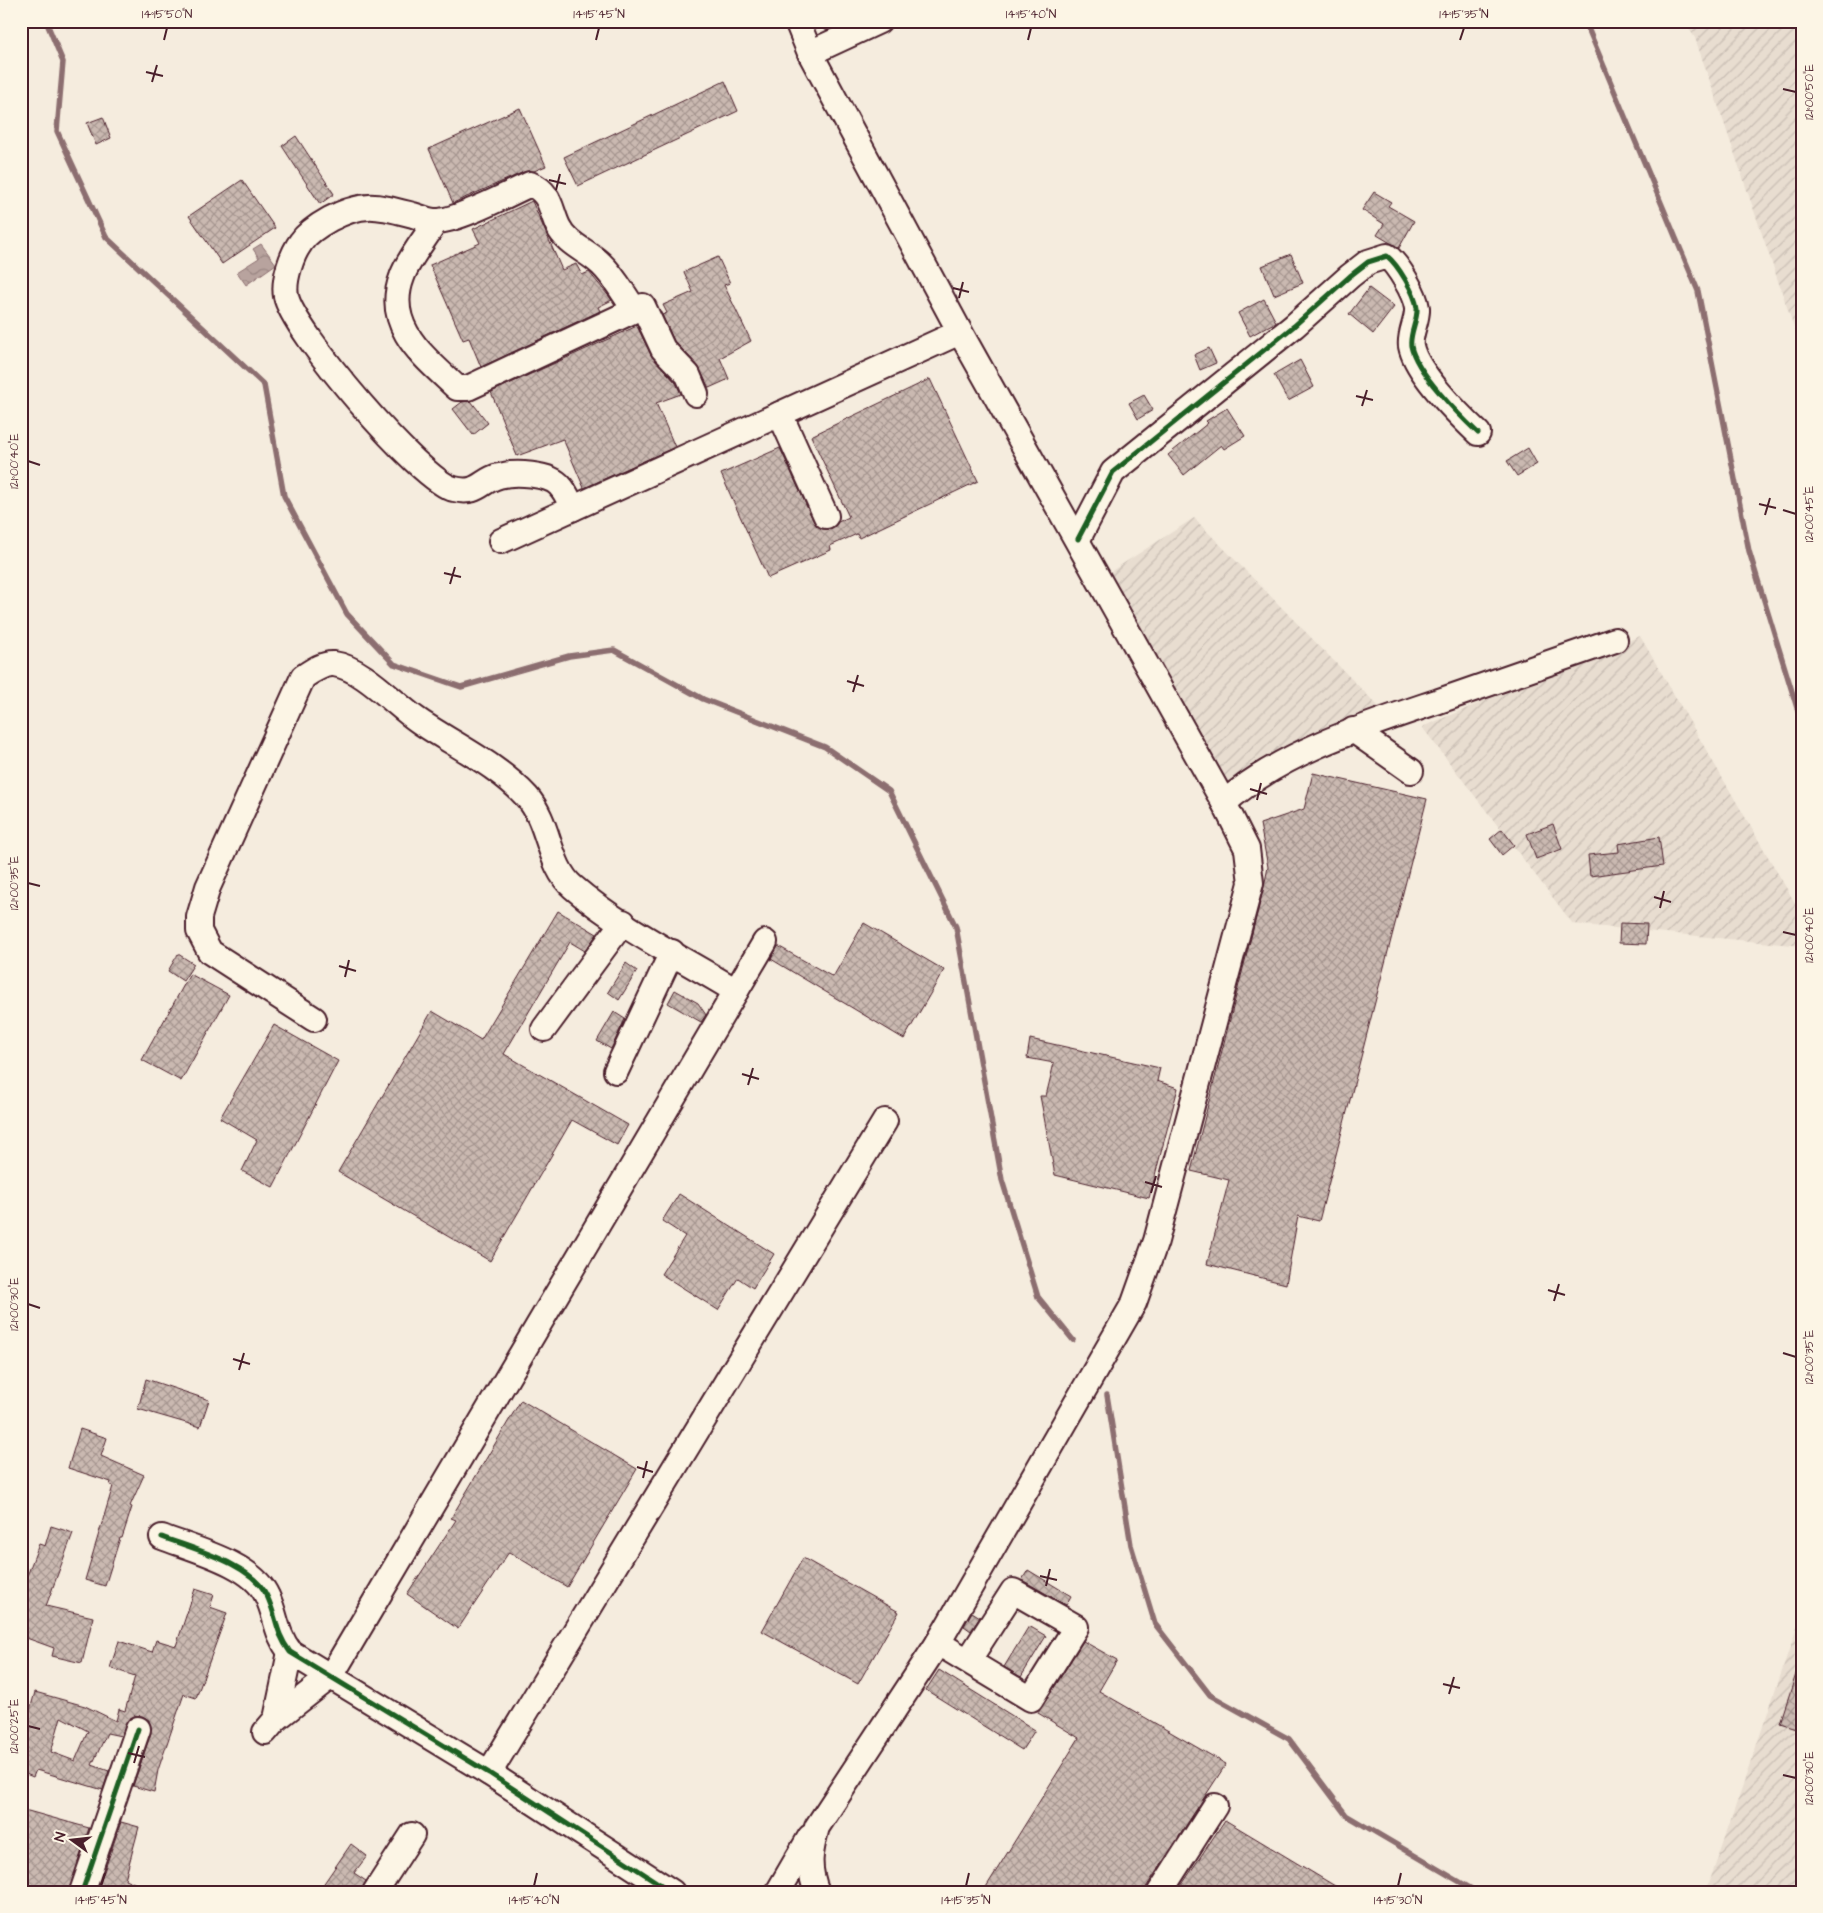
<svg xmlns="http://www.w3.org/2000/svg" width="1823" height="1913" font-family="'Architects Daughter',sans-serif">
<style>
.industrial{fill:url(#industrial-furrows)}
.water{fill:url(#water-waves);stroke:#8c6e70}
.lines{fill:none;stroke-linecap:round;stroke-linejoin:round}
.stream{stroke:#8c6e70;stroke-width:5.5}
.building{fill:url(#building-cross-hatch);stroke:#4a1f2b;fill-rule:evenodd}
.minor-casing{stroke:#4a1f2b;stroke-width:28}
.minor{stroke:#fcf5e5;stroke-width:24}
.cycleway-casing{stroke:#fcf5e5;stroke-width:8}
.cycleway{stroke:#1b5e20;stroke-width:5}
.ticks{fill:none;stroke:#4a1f2b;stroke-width:2}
.neatline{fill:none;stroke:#4a1f2b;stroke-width:2}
.ticks-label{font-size:12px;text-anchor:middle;fill:#4a1f2b}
</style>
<defs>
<pattern id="industrial-furrows" width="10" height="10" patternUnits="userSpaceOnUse" patternTransform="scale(1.25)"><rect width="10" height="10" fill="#e8ddd0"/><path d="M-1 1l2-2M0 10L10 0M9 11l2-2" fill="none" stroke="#c8bdb3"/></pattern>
<pattern id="water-waves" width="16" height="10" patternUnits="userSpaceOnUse" patternTransform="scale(1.25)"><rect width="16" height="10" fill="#b8a39e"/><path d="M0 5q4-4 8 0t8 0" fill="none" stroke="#988481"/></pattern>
<pattern id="building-cross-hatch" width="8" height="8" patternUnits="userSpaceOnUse" patternTransform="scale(1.25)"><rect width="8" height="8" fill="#cab9b1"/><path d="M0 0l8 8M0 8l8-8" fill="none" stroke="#a69690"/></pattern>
</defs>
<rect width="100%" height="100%" fill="#f5ecde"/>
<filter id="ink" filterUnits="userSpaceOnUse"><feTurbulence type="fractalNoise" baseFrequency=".02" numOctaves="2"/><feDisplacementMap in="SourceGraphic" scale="10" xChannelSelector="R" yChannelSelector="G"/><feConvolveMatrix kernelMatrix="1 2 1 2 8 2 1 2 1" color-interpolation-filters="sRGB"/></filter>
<g filter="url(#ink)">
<g class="industrial">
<polygon points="1684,21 1802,21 1802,351 1695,38"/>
<polygon points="1194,518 1379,707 1236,799 1110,572"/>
<polygon points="1640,636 1802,915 1802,946 1573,924 1422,727"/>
<polygon points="1802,1613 1802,1892 1706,1892"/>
</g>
<polygon class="water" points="261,244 276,264 246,285 237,272 259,258 253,249"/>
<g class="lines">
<g class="stream">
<polyline points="46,21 63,62 57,131 106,237 264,385 284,496 347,614 394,664 461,687 569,656 614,650 703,699 825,747 889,791 956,927 1002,1180 1038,1297 1073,1340"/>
<polyline points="1585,21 1698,291 1749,551 1802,724"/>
<polyline points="1107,1395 1131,1545 1155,1624 1210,1695 1289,1739 1346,1815 1477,1892"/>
</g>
</g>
<g class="building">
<polygon points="725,81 738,111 578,186 564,157"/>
<polygon points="520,108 546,166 534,171 524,172 453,203 429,149"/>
<polygon points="103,117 111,138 96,145 87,123"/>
<polygon points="296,136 334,194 320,204 282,146"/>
<polygon points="242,180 275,228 222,264 189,216"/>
<polygon points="1374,192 1391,202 1388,206 1414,221 1399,248 1377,235 1384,224 1362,210"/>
<polygon points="532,201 562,270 576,264 582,275 589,272 612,300 598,307 600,311 481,367 469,338 463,340 430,265 480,243 473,229"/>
<polygon points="1291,254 1303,283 1274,295 1262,266"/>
<polygon points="718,257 730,283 724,285 751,341 720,358 729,379 709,388 698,366 674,341 662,315 667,313 663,305 693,292 684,272"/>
<polygon points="1369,288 1394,307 1373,334 1349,314"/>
<polygon points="1264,299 1276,322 1250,336 1238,313"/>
<polygon points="637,326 651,355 676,383 681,394 656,403 675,447 584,488 563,439 517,456 491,392"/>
<polygon points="1209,348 1216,363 1200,370 1194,355"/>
<polygon points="1300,360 1314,387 1288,401 1274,375"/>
<polygon points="930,379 978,481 859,538 857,534 830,546 831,550 768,578 721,474 780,448 814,522 822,529 832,528 838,522 849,517 811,436"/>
<polygon points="1144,395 1153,410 1138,419 1129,403"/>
<polygon points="471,401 488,423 473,435 453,409 462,402"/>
<polygon points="1227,408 1245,436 1224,449 1221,445 1184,475 1168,455 1208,423 1206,421"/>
<polygon points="1528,448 1537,464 1517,476 1507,461"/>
<polygon points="1313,773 1427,799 1319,1221 1298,1216 1286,1284 1207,1264 1229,1180 1191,1171 1264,887 1268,867 1260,824 1304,809"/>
<polygon points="1553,824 1562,849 1536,859 1527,834"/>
<polygon points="1502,829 1514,845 1502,855 1490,839"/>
<polygon points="1659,837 1663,866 1590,876 1588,855 1619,852 1618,844"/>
<polygon points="558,911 597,934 585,951 570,942 504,1054 628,1125 617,1145 572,1120 490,1261 338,1172 432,1011 481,1040"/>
<polygon points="864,923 944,970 904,1039 771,959 778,946 833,977"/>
<polygon points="1620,923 1647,924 1646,944 1619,943"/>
<polygon points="178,954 194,964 183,981 168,971"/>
<polygon points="626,963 637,971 619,1000 608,992"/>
<polygon points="190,974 229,995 181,1081 142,1060"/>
<polygon points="675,990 698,1003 706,1015 701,1022 668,1003"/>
<polygon points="614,1012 625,1019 611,1049 597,1041"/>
<polygon points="274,1025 338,1061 273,1187 242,1171 257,1140 220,1118"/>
<polygon points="1030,1039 1160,1068 1157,1081 1178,1088 1149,1198 1055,1175 1040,1096 1046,1096 1054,1063 1027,1058"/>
<polygon points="679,1194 774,1254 753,1288 738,1278 718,1310 661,1274 685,1236 662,1221"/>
<polygon points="146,1379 209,1400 200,1427 138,1409"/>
<polygon points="521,1400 637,1469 567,1587 509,1552 458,1629 407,1594 456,1520 451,1518"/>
<polygon points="80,1429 107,1438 101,1456 144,1475 130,1506 132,1507 122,1538 120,1538 105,1586 85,1580 113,1486 110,1485 111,1482 68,1468"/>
<polygon points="51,1526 73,1533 46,1606 93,1617 82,1663 52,1656 54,1648 21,1636 21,1615 28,1597 21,1594 21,1592 39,1544 45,1546"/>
<polygon points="803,1558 899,1612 858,1684 762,1631"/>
<polygon points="1028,1570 1071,1596 1066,1605 1022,1580"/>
<path d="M195,1589l19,6 -4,12 17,6 -31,85 -12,-4 -26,76 -4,22 -21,-6 18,-53 -2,-13 -7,-4h-7l-6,3 -8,17 -14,-3 -15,32 17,6 -6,19 -67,-20 -3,7 -12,-5v-21l8,-22 -4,-1 10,-36 50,14 31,15 3,-12 6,2 10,-35 -25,-8 9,-27 33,11 4,-12 20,6zM61,1717l27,14 -13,30 -24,-9z"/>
<polygon points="972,1612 980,1617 971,1631 964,1626"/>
<polygon points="1029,1626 1046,1636 1021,1677 1004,1667"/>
<polygon points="1083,1641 1117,1660 1099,1691 1226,1764 1143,1892 983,1892 1079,1738 1038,1713"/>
<polygon points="1799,1665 1802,1666 1802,1730 1780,1723"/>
<polygon points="939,1670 1035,1730 1022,1750 926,1690"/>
<polygon points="21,1809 89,1828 69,1892 21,1892"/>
<polygon points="1225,1820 1345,1892 1177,1892"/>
<polygon points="121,1822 139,1827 125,1879 154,1892 97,1892"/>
<polygon points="351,1844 367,1856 354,1873 366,1881 361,1892 318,1892"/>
</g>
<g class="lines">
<defs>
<g id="minor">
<path d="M797,21l13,32 150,279 264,471 23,46 4,34 -95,358 -22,62 -196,340 -121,184c-7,25 -10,40 0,65"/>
<polyline points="810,53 879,21"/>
<path d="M436,221c-10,17 -28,38 -34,56 -19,50 24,81 55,111h11l167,-78"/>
<polyline points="780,414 826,516"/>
<path d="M573,508c-4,-7 -7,-16 -13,-22 -10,-13 -46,-14 -61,-10 -18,4 -20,19 -45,13 -33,-7 -162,-159 -168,-193 -3,-16 6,-42 15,-54 6,-9 20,-18 29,-23 34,-18 48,-13 83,-4 7,2 15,6 22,6 20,1 74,-27 95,-37 21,8 20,25 28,42 8,18 30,25 43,38 14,13 23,31 34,46l8,-4 20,43 25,26 8,19"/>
<path d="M1078,539l35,-67 181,-146 56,-50 18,-14 19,-6c11,9 28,37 30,52 1,12 -8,26 -6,38 5,26 48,69 67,87"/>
<polyline points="501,541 960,332"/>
<polyline points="1353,730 1411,771"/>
<path d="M1224,803c57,-51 144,-78 215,-102 59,-20 117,-41 176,-61"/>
<path d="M314,1019l-104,-67 -11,-21v-14l9,-30 95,-210c9,-6 20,-14 31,-13 29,4 61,41 85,57 35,24 79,44 108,76 23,26 21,69 46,90 46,40 111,72 163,104"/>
<polyline points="544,1029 623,922"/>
<polyline points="616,1071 672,952"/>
<path d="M162,1537c31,12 91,27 105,59 10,21 8,36 23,56l199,121 183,119"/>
<polyline points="938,1643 1031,1699 1076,1627 1013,1591 968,1661"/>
<polyline points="276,1719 331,1676 765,942"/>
<polyline points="265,1732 276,1719 290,1652"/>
<polyline points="489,1773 885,1121"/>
<polyline points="82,1892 138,1729"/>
<polyline points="375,1892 412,1835"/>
<polyline points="778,1892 810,1837"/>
<polyline points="1160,1892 1215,1806"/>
</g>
</defs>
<use href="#minor" class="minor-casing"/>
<use href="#minor" class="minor"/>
<defs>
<g id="cycleway">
<path d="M1078,539l35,-67 181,-146 56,-50 18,-14 19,-6c11,9 28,37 30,52 1,12 -8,26 -6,38 5,26 48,69 67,87"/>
<path d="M162,1537c31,12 91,27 105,59 10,21 8,36 23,56l199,121 183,119"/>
<polyline points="82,1892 138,1729"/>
</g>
</defs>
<use href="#cycleway" class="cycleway-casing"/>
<use href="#cycleway" class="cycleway"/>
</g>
</g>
<path class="ticks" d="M164,40l3,-12M596,40l3,-12M1028,40l3,-12M1460,40l4,-12M146,72l17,4M152,82l5,-17M1783,89l13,3M549,180l17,4M556,190l4,-16M953,288l16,4M959,298l4,-16M1356,396l17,4M1362,406l5,-16M28,461l12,4M1759,504l17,4M1783,510l13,4M1765,515l5,-17M444,573l17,4M450,584l5,-17M847,681l17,5M853,692l5,-17M1250,789l17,5M1257,800l4,-17M28,883l12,3M1654,897l17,5M1660,908l4,-17M1783,932l13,3M339,966l17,5M345,977l4,-17M742,1074l17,5M748,1085l5,-17M1145,1182l17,5M1151,1193l5,-17M1548,1290l17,5M1554,1301l5,-17M28,1304l12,4M1783,1353l13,4M233,1359l17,5M239,1370l5,-17M637,1467l16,5M643,1478l4,-17M1040,1576l17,4M1046,1586l4,-17M1443,1684l17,4M1449,1694l5,-17M28,1726l12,3M128,1753l17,4M134,1763l5,-17M1783,1775l13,3M101,1886l4,-13M534,1886l3,-13M966,1886l3,-13M1398,1886l3,-13"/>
<rect width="1823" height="1913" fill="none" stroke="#fcf5e5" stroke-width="55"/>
<g transform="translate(72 1840) rotate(285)" stroke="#fcf5e5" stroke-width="4" paint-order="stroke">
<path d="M0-4L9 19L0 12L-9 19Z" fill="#4a1f2b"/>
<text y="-8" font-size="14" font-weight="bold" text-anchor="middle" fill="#4a1f2b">N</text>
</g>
<rect x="28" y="28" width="1768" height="1858" class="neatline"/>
<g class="ticks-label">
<text x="167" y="18">14°15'50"N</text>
<text x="599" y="18">14°15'45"N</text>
<text x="1031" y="18">14°15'40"N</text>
<text x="1464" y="18">14°15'35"N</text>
<text transform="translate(1809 92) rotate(-90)" y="4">121°00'50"E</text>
<text transform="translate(14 461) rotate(-90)" y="4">121°00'40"E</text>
<text transform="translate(1809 514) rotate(-90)" y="4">121°00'45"E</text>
<text transform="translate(14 883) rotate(-90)" y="4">121°00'35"E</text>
<text transform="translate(1809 935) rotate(-90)" y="4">121°00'40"E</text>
<text transform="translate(14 1304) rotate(-90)" y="4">121°00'30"E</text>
<text transform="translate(1809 1357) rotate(-90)" y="4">121°00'35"E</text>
<text transform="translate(14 1726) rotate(-90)" y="4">121°00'25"E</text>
<text transform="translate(1809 1778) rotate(-90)" y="4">121°00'30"E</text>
<text x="101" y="1904">14°15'45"N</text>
<text x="534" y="1904">14°15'40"N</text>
<text x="966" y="1904">14°15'35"N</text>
<text x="1398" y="1904">14°15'30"N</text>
</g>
</svg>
